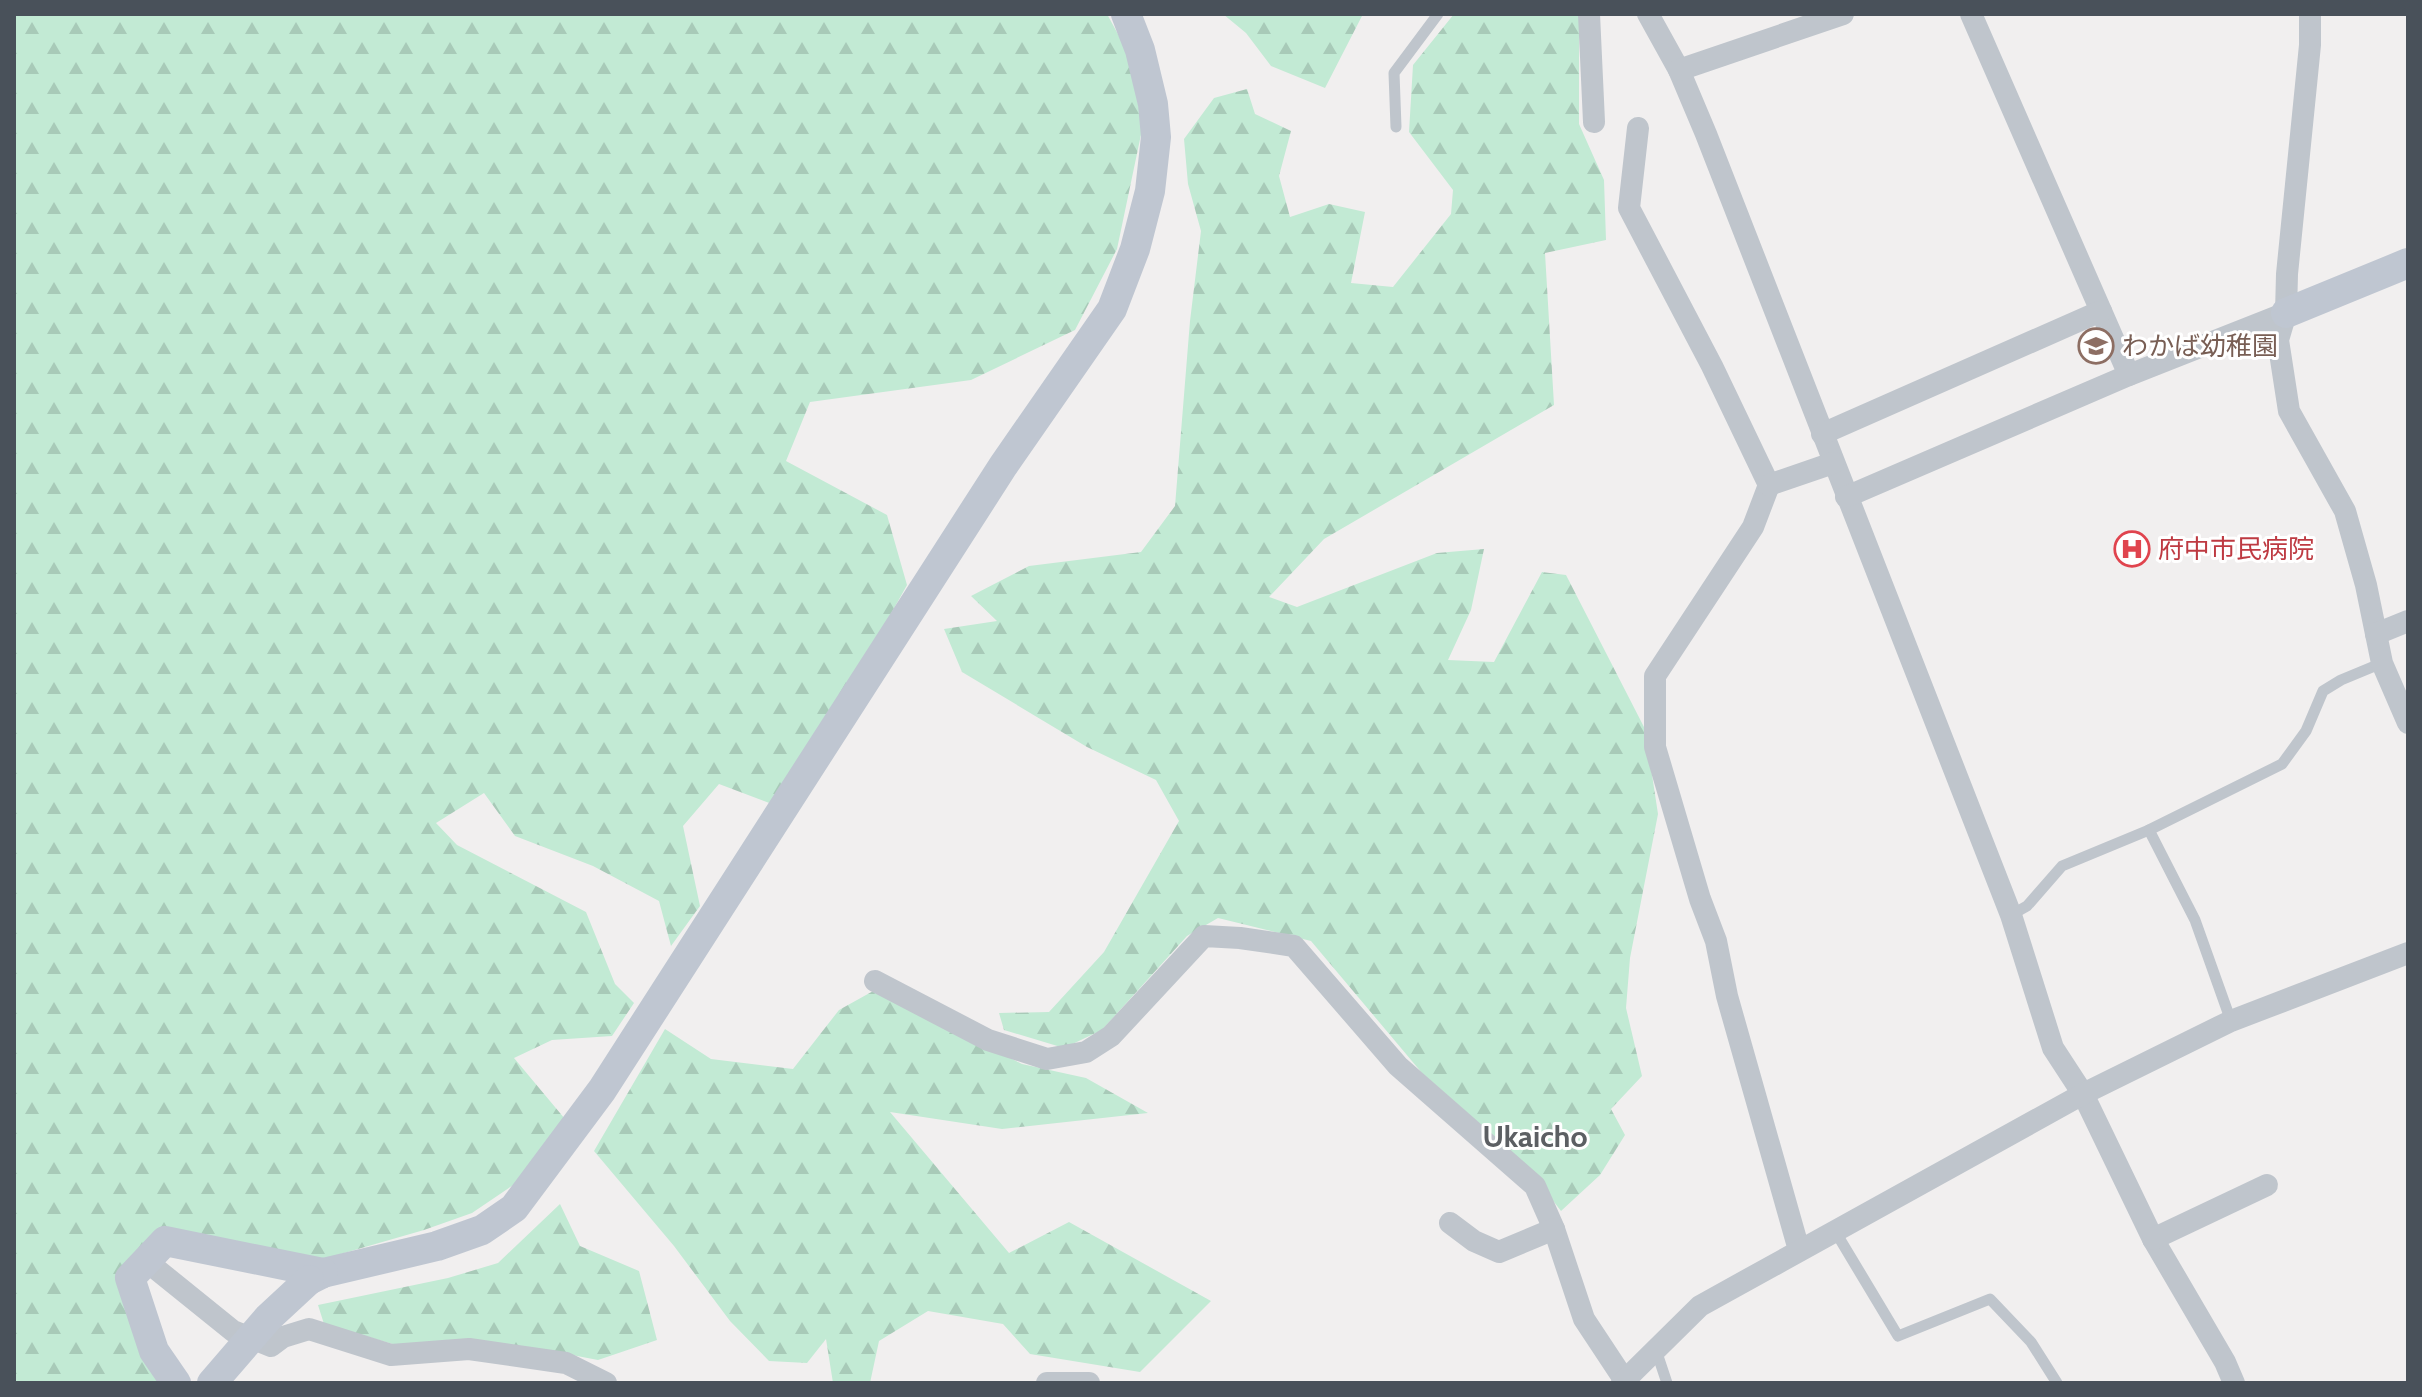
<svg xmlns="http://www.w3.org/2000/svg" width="2422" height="1397" font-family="Cabin,'Noto Sans JP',sans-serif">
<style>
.forest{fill:url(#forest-firs)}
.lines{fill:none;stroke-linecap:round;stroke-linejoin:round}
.lane{stroke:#bfc5cc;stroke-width:11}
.street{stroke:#bfc5cc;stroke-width:22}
.secondary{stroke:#bfc6d1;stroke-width:30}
.secondary-bridge{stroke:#bfc6d1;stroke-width:30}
.labels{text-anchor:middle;stroke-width:6;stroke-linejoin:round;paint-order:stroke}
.education-label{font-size:26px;fill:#785e54;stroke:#fff;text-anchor:start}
.health-label{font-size:26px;fill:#be3a42;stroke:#fff;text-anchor:start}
.quarter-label{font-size:30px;font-weight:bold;fill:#5c5f63;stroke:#fff}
</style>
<defs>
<pattern id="forest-firs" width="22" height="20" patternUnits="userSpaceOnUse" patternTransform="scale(2)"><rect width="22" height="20" fill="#c2ead4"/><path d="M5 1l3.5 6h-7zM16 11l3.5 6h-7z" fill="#a8cab8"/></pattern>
</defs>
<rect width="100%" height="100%" fill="#f1efef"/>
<g class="forest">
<polygon points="14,14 1107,14 1125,47 1143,125 1117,249 1075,330 971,380 810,402 786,461 887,515 907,585 849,689 772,804 719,784 683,826 700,906 671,946 659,901 593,866 515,836 484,793 436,823 457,845 586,912 615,984 634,1003 612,1036 552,1040 514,1058 565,1119 522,1179 472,1213 424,1230 306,1264 159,1234 122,1276 163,1383 14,1383"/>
<polygon points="1223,14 1363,14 1325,88 1271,66 1246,33"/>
<polygon points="1454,14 1579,14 1579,124 1604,180 1606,240 1545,253 1554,405 1324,539 1269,597 1297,607 1437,553 1484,549 1471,610 1448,660 1494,662 1542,572 1566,575 1645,729 1658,814 1630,958 1626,1008 1642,1076 1611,1109 1625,1135 1600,1175 1561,1211 1523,1162 1422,1073 1311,941 1218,918 1187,936 1102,1030 1064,1048 1004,1030 999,1013 1049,1012 1104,952 1179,821 1156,780 1087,747 962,672 944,629 997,621 971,596 1029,566 1141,552 1175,506 1190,321 1201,231 1188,184 1184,139 1214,98 1247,89 1255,114 1291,131 1279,176 1290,217 1329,204 1365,212 1351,283 1393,287 1451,214 1453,190 1409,132 1413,65"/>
<polygon points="875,990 1022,1064 1086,1078 1148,1113 1002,1129 890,1112 1009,1253 1069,1222 1211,1301 1140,1372 1030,1354 1003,1324 928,1311 879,1341 870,1383 833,1383 826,1339 807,1363 769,1361 730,1321 674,1246 594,1151 665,1029 711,1059 793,1069 839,1010"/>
<polygon points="560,1204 580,1246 639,1271 657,1340 598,1360 551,1351 396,1345 324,1324 318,1305 448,1278 498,1263"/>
</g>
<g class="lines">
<g class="lane">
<polyline points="1396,127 1394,73 1438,14"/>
<polyline points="2149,830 2195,920 2231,1021"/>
<polyline points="2011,915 2027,906 2062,866 2149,830 2282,764 2306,731 2323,691 2341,680 2382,663"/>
<polyline points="1835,1231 1898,1336 1990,1299 2031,1342 2057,1383"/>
<polyline points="1656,1350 1667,1383"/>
</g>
<g class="street">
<polyline points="1589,14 1594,122"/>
<polyline points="1648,14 1679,70 1706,134 2011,915 2053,1048 2083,1094 2153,1239 2225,1362 2234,1383"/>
<polyline points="1971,14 2129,375"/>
<polyline points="2310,14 2310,45 2287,274 2286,313 2278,340 2289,411 2345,511 2366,585 2382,663 2408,723"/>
<polyline points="1679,70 1843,14"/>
<polyline points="1638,128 1629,208 1712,366 1769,485 1753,527 1655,676 1655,747 1700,899 1716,941 1727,996 1799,1250"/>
<polyline points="1822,434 2101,311"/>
<polyline points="1769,485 1833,463"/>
<polyline points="1846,497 2129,375 2286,313"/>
<polyline points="2376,634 2408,621"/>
<polyline points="875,981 988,1040 1047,1059 1086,1052 1111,1036 1204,936 1240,938 1294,946 1398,1066 1535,1186 1554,1229 1584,1319 1625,1381"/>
<polyline points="1450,1223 1474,1241 1499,1252 1554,1229"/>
<polyline points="2153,1239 2267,1185"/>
<polyline points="145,1260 233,1331 271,1346 283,1337 309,1329 391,1355 469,1349 566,1363 606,1383"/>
<polyline points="1047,1383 1089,1383"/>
<polyline points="1622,1383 1700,1306 2083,1094 2231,1021 2408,953"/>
</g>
<g class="secondary">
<polyline points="2286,313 2408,263"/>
<polyline points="309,1280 323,1273 437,1246 482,1230 514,1208 602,1090 1003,466 1112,309 1135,249 1150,191 1156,137 1153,104 1140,50 1126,14"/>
<polyline points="176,1383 154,1351 130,1278 165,1241 323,1273"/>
</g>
<polyline class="secondary-bridge" points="212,1383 268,1318 309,1280"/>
</g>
<defs>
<symbol id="school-ring" viewBox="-11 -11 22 22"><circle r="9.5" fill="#fff" stroke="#8d6e63" stroke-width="1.5"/><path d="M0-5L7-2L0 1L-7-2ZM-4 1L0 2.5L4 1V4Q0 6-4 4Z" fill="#8d6e63"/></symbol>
<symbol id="hospital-ring" viewBox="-11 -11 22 22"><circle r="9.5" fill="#fff" stroke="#e0444e" stroke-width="1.5"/><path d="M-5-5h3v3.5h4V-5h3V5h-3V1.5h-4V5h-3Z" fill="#e0444e"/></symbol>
</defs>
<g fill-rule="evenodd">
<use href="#school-ring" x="2076" y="326" width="40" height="40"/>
<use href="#hospital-ring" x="2112" y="529" width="40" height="40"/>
</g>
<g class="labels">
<g class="education-label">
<text x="2122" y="355">わかば幼稚園</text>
</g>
<g class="health-label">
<text x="2158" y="558">府中市民病院</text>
</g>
<g class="quarter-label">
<text x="1535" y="1147">Ukaicho</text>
</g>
</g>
<rect width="2422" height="1397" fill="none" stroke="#49515a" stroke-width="32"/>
</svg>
